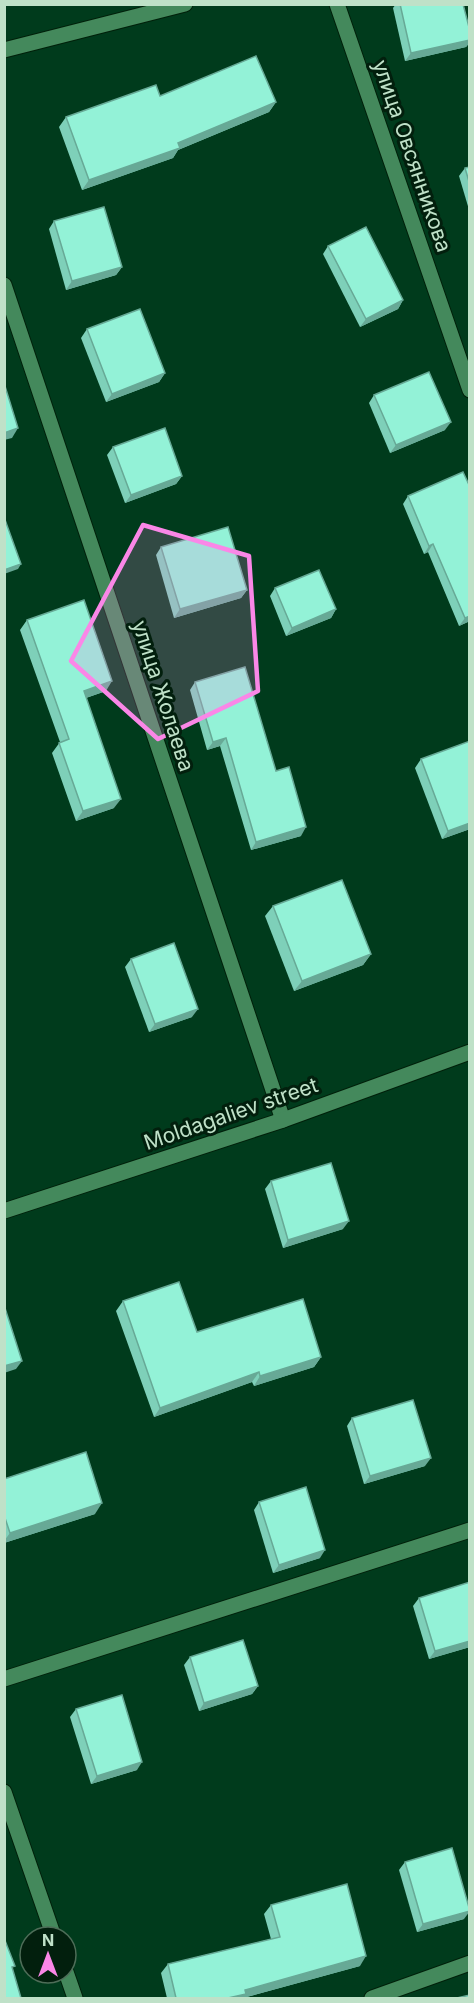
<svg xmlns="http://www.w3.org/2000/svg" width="474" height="2003" font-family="Inter,sans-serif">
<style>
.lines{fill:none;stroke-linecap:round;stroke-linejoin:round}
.minor-casing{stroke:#00200a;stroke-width:17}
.minor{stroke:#44895c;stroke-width:15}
.wall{fill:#7ed0b9}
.shaded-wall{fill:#67a996}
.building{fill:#93f2d7;stroke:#67a996;stroke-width:1.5}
.marked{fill:#fa87e7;fill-opacity:0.2;stroke:#fa87e7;stroke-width:4.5;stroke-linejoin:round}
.labels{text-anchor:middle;stroke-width:6;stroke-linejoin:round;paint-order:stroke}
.street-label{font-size:21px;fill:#bfe1c8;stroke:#021f0d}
</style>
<rect width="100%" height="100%" fill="#003b1c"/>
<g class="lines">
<defs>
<g id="minor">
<polyline points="337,4 470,390"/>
<polyline points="4,50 185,4"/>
<polyline points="4,285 283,1120"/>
<polyline points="4,1211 283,1120 470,1052"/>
<polyline points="4,1679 470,1530"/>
<polyline points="4,1792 54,1937"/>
<polyline points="66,1972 75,1998"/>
<polyline points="372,1998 470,1963"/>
</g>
</defs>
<use href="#minor" class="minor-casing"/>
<use href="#minor" class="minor"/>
</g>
<g class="wall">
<polygon points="396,4 463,4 470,31 470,42 466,47 405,61 393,8"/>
<polygon points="160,96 276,102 269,112 178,150 173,158 82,190 59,127 66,117"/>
<polygon points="470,167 470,213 459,176 465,168"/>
<polygon points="54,221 122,267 116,275 66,290 49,229"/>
<polygon points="328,246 403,300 398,309 360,327 323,254"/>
<polygon points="87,329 165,373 159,382 106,402 81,338"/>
<polygon points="374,395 445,430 390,453 369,403"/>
<polygon points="113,447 182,476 176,484 125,503 107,455"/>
<polygon points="463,472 470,621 459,626 428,552 424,554 403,504 408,496"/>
<polygon points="161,547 247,590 241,598 174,618 156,555"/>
<polygon points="275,588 336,609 331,618 286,636 270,596"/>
<polygon points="27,620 106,691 86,698 114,808 76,821 52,753 60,742 20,630"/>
<polygon points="195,682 276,771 301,836 251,850 220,746 207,750 190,690"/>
<polygon points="421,759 470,829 442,839 415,768"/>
<polygon points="273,906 371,954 363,965 294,991 265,916"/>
<polygon points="131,959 192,1017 149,1032 125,967"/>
<polygon points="271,1181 343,1229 283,1248 265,1189"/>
<polygon points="123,1301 197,1332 321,1357 314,1367 254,1386 252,1382 154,1417 116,1311"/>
<polygon points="352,1418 425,1466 364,1484 347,1426"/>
<polygon points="4,1479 95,1514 4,1543"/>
<polygon points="259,1502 320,1558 273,1573 254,1510"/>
<polygon points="419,1598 470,1647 429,1659 413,1606"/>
<polygon points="190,1657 258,1686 252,1694 199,1711 184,1665"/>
<polygon points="76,1709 137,1770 91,1784 70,1717"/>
<polygon points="405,1862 464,1919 417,1932 399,1870"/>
<polygon points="271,1905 360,1966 243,1998 167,1998 161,1973 168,1964 271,1939 264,1914"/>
</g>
<g class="shaded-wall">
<polygon points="470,40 470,42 466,47 405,61 411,53"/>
<polygon points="276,102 269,112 178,150 173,158 82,190 89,180"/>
<polygon points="122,267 116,275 66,290 72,281"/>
<polygon points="403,300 398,309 360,327 366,319"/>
<polygon points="165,373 159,382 106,402 112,394"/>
<polygon points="451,422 445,430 390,453 396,445"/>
<polygon points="18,428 12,438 4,440 4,433"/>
<polygon points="182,476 176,484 125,503 131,495"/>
<polygon points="433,544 428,552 424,554 429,546"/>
<polygon points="21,564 18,569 4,574 4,570"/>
<polygon points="247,590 241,598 174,618 180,609"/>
<polygon points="336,609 331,618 286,636 292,628"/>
<polygon points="470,616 470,621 459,626 465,618"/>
<polygon points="112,681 106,691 77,701 84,691"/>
<polygon points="226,738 220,746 207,750 213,742"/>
<polygon points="121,799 114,808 76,821 83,811"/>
<polygon points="470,823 470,829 442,839 448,831"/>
<polygon points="306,827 301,836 251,850 256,842"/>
<polygon points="371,954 363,965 294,991 302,981"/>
<polygon points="198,1009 192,1017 149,1032 155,1024"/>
<polygon points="349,1221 343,1229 283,1248 288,1240"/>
<polygon points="321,1357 314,1367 254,1386 260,1376"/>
<polygon points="22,1361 16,1369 4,1373 4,1366"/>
<polygon points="259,1372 252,1382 154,1417 160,1408"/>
<polygon points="431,1458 425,1466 364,1484 370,1476"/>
<polygon points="102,1503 95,1514 4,1543 4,1541 10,1533"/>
<polygon points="325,1550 320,1558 273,1573 279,1565"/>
<polygon points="470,1641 470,1647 429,1659 435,1651"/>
<polygon points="258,1686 252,1694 199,1711 204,1703"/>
<polygon points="142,1762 137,1770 91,1784 97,1776"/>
<polygon points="470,1911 464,1919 417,1932 423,1924"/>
<polygon points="366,1956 360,1966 243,1998 228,1998 245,1990"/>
</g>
<g class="building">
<polygon points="400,4 463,4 470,31 470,40 411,53"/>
<polygon points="256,56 276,102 178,143 180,148 89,180 66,117 156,85 160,96"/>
<polygon points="470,167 470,185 465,168"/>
<polygon points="104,207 122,267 72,281 54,221"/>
<polygon points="366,227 403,300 366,319 328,246"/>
<polygon points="140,309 165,373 112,394 87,329"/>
<polygon points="429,372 451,422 396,445 374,395"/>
<polygon points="4,383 18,428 4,433"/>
<polygon points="165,428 182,476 131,495 113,447"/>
<polygon points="463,472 470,487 470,616 465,618 433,544 429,546 408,496"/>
<polygon points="4,517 21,564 4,570"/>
<polygon points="228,527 247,590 180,609 161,547"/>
<polygon points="319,570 336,609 292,628 275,588"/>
<polygon points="84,600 112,681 84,691 121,799 83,811 59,743 69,739 27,620"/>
<polygon points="245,667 276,771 289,767 306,827 256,842 226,738 213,742 195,682"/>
<polygon points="470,741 470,823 448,831 421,759"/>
<polygon points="342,880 371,954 302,981 273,906"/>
<polygon points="174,943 198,1009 155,1024 131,959"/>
<polygon points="331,1163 349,1221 288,1240 271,1181"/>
<polygon points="179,1282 197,1332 303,1299 321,1357 260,1376 259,1372 160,1408 123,1301"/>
<polygon points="4,1305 22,1361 4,1366"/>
<polygon points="413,1400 431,1458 370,1476 352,1418"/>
<polygon points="86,1452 102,1503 10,1533 4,1515 4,1479"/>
<polygon points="306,1487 325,1550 279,1565 259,1502"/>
<polygon points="470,1582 470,1641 435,1651 419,1598"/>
<polygon points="243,1640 258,1686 204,1703 190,1657"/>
<polygon points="122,1695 142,1762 97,1776 76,1709"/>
<polygon points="452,1848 470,1911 423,1924 405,1862"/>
<polygon points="347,1884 366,1956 245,1990 246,1994 228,1998 176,1998 168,1964 280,1937 271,1905"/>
<polygon points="4,1938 15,1966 12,1967 21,1998 4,1998"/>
<polygon points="470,1995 470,1998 457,1998"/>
</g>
<path class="marked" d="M143,525l106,31 9,135 -100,48 -87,-78z"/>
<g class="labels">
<g class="street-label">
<text transform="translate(412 156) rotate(71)" y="7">улица Овсянникова</text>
<text transform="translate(163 696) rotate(72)" y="7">улица Жолаева</text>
<text transform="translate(231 1114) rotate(-19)" y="7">Moldagaliev street</text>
</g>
</g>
<rect width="474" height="2003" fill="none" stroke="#bfe1c8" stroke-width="12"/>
<g transform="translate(48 1955)"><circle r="28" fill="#021f0d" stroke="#4e6d58" stroke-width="1.5"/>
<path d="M0-4.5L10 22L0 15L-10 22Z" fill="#fa87e7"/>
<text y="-9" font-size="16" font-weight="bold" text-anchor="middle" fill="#bfe1c8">N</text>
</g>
</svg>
